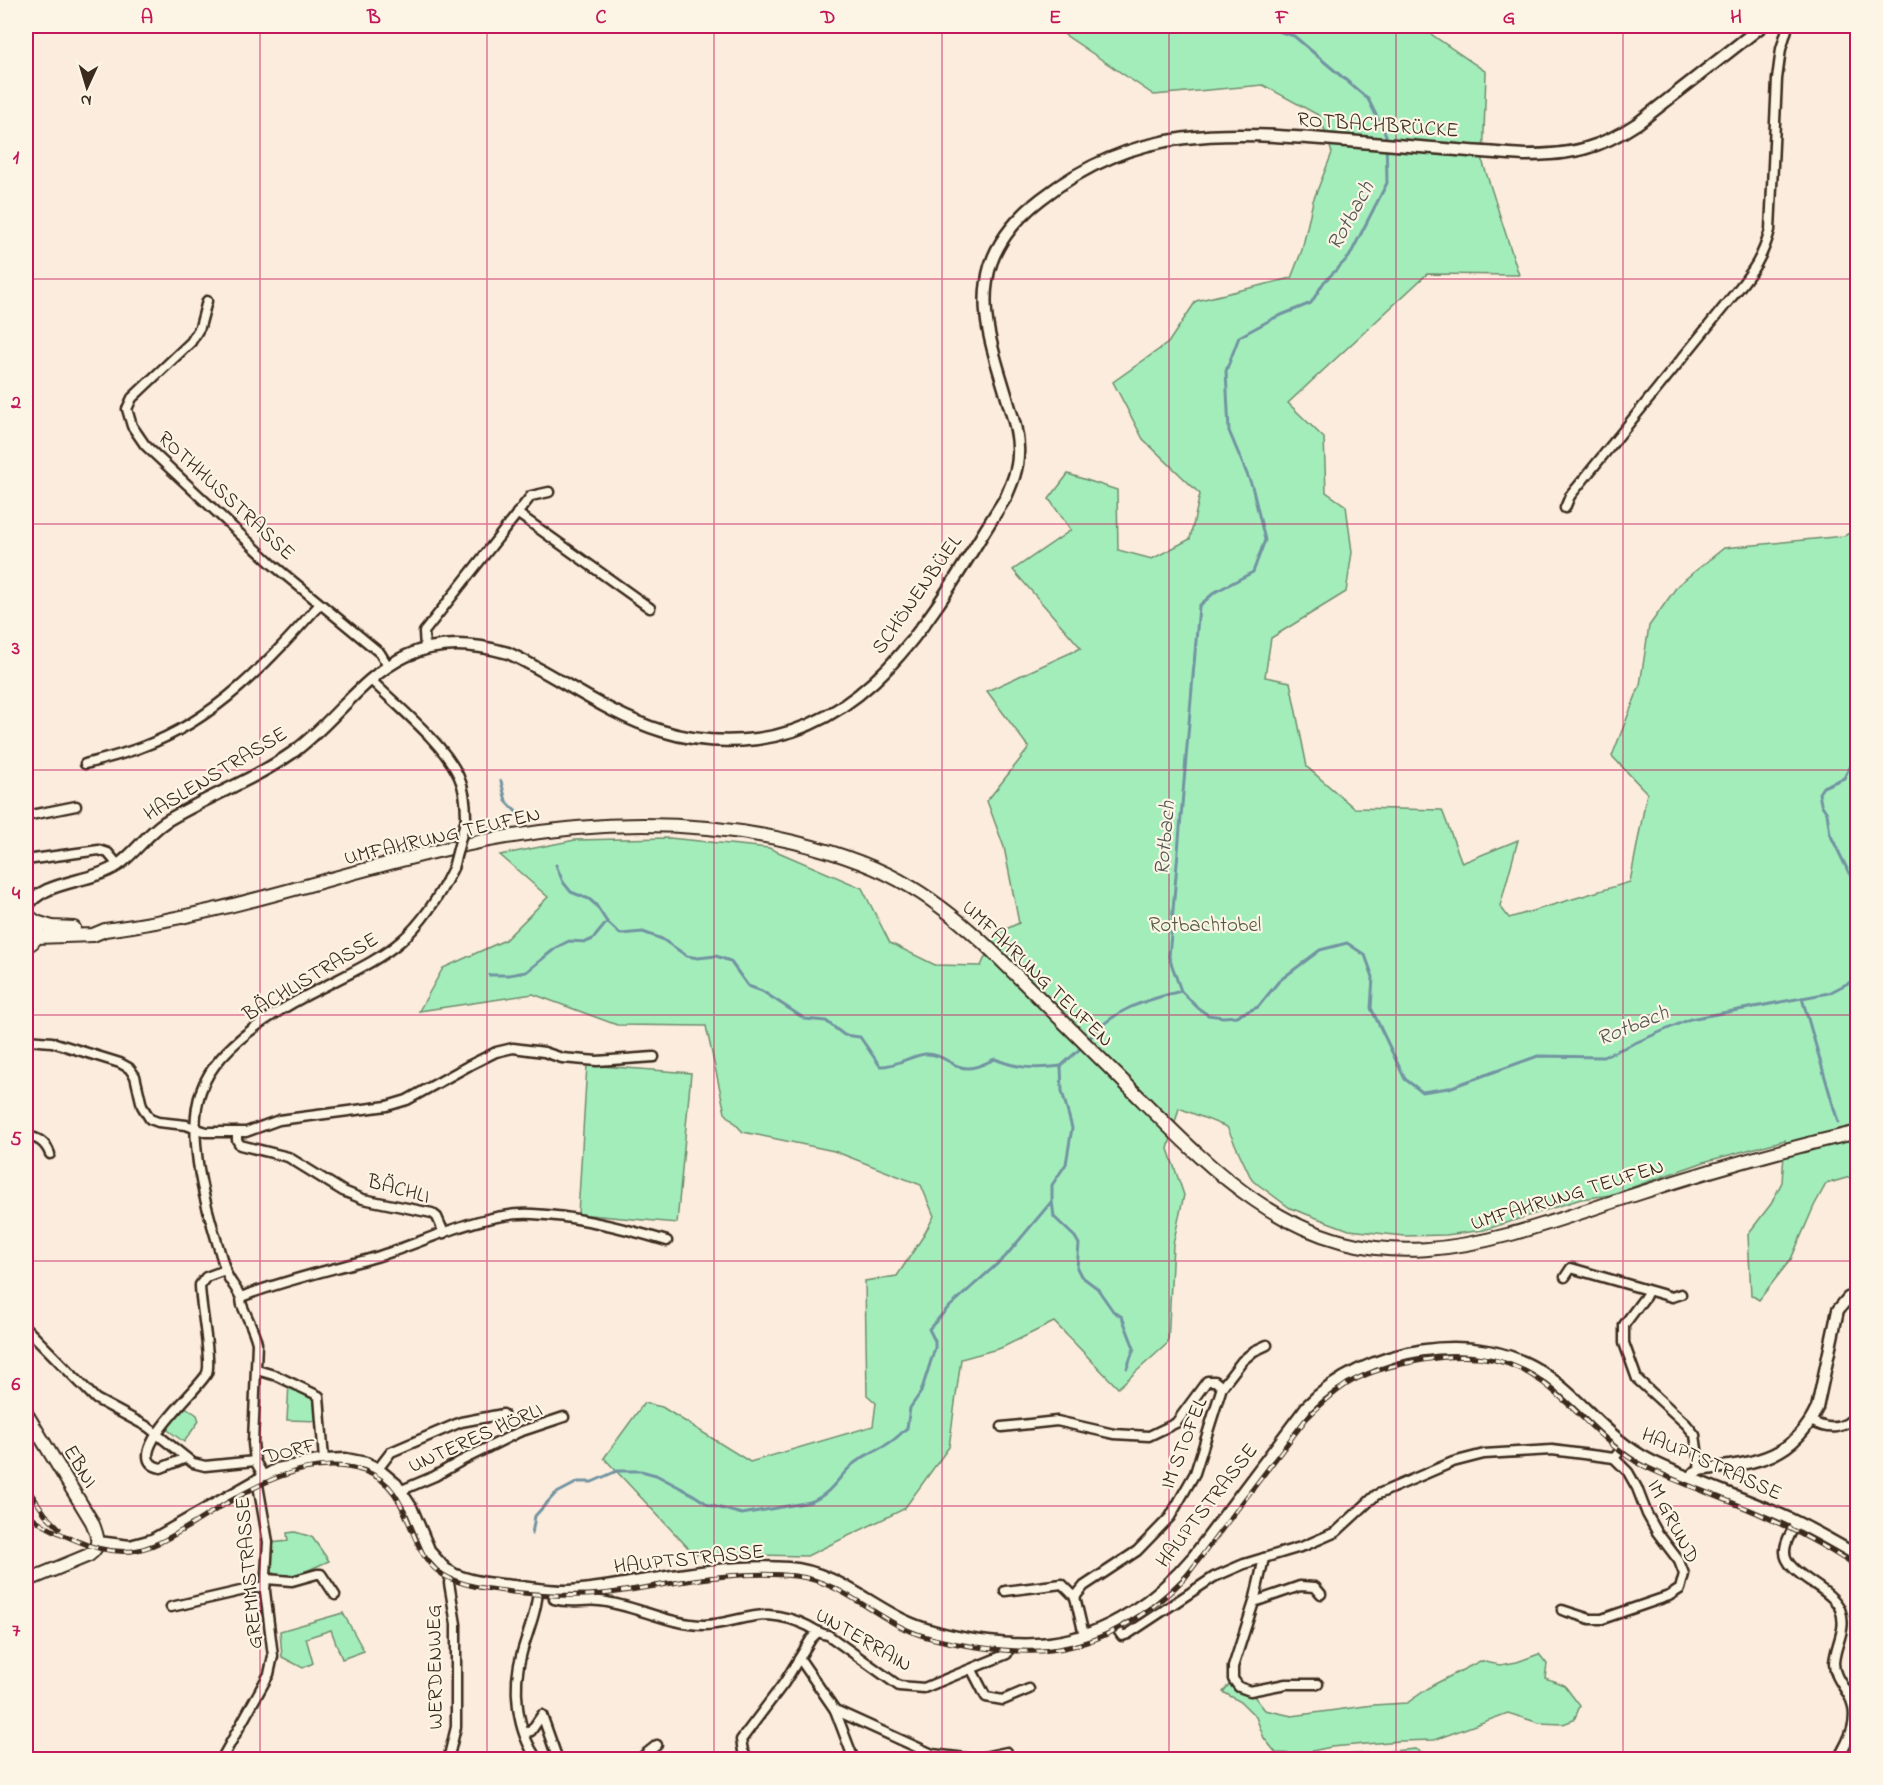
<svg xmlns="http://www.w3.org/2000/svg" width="1883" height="1785" font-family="'Indie Flower',sans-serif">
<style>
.green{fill:#a3edbb;stroke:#6f8c6c;stroke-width:1.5}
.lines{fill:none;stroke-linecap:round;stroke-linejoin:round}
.stream{stroke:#7294a1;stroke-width:3}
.minor-casing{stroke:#3b2a1e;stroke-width:13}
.tertiary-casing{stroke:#3b2a1e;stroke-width:15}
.secondary-casing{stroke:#3b2a1e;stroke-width:16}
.minor{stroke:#fcf5e5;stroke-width:8}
.tertiary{stroke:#fcf5e5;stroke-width:10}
.secondary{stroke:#fcf5e5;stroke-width:12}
.rail-casing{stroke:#3b2a1e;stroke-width:5}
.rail{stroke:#fcf5e5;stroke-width:3;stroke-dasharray:9;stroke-linecap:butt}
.minor-bridge-casing{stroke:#3b2a1e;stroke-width:13;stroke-linecap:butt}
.minor-bridge{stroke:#fcf5e5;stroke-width:8}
.grid{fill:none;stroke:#c2185b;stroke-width:1.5;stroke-opacity:0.55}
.labels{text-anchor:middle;stroke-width:4.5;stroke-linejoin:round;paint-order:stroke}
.street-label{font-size:21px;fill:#3b2a1e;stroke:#fcf5e5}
.park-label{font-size:21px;fill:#555b45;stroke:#fcf5e5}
.water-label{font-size:22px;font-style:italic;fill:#525654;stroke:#fcf5e5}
.neatline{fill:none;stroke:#c2185b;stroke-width:2}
.grid-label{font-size:20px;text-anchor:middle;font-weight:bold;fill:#c2185b}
</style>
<rect width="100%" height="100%" fill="#fbecdd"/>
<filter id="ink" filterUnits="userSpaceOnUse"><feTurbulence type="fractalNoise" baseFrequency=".0167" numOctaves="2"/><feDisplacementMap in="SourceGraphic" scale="12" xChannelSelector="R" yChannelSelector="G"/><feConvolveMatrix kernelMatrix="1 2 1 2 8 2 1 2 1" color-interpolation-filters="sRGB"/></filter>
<g filter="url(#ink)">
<g class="green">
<polygon points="1052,26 1419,26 1486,72 1483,163 1519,275 1427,274 1288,403 1324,438 1326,492 1346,506 1352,552 1346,592 1271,638 1265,677 1290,682 1307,767 1354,808 1442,810 1462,863 1518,840 1500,906 1509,918 1630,882 1647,793 1612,756 1640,685 1649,626 1678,585 1724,548 1844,536 1857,529 1857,1175 1826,1184 1814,1206 1791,1259 1759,1300 1751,1295 1748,1234 1771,1204 1782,1182 1785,1140 1707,1161 1610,1195 1581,1199 1484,1230 1446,1235 1404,1236 1349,1230 1290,1208 1252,1180 1227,1127 1179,1108 1168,1149 1184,1195 1173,1244 1168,1343 1118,1388 1054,1322 1001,1348 961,1359 949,1447 904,1509 807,1556 694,1554 604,1458 644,1403 662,1407 750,1462 873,1426 876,1403 867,1395 865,1281 897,1276 922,1238 934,1216 921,1185 834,1151 743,1132 725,1113 706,1026 617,1025 533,994 419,1011 443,968 505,940 548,897 500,855 575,840 669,838 769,848 862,888 890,943 935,965 981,966 995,934 1019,923 1004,847 987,801 1029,748 987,691 1081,648 1013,570 1071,530 1049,499 1068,474 1117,490 1118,550 1152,559 1190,539 1200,494 1143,439 1113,382 1168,343 1196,301 1291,278 1302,250 1313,201 1332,153 1320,116 1263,85 1154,95"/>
<polygon points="587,1065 691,1073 677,1223 578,1214"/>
<polygon points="289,1383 317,1397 319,1421 287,1420"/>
<polygon points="184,1406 197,1415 199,1421 184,1442 165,1428"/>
<polygon points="295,1532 312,1537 329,1561 288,1579 278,1576 270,1571 271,1543 288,1541 287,1533"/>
<polygon points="343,1613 364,1651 342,1659 331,1630 306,1638 313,1663 303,1668 282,1657 280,1631"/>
<polygon points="1539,1654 1547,1664 1545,1678 1564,1685 1580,1706 1574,1720 1563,1724 1539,1723 1508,1713 1434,1740 1400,1741 1331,1747 1298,1754 1276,1753 1264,1738 1256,1717 1241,1702 1223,1692 1233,1679 1250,1691 1265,1710 1292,1716 1373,1705 1407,1703 1433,1685 1480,1661 1500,1665 1517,1662"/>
<polygon points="1415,1749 1437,1759 1327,1759 1334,1756"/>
</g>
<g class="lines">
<g class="stream">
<polyline points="1262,26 1294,36 1368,99 1386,135 1387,183 1349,257 1324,282 1311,303 1274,318 1239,337 1226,371 1229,431 1252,486 1265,540 1253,572 1215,592 1199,606 1169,957 1181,991 1198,1008 1208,1015 1223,1017 1237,1016 1258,1007 1279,981 1320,950 1347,943 1365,955 1373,977 1371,1008 1405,1079 1422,1092 1449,1088 1538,1056 1603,1057 1690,1019 1829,993 1858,978"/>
<polyline points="1858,751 1844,778 1823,787 1819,793 1821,804 1827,813 1830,834 1849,873 1858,885"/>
<polyline points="501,781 506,801 521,817"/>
<polyline points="556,865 563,882 571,892 589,899 596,905 607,922"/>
<path d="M489,975h20l17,-3 31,-25 12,-6 17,1 7,-3 14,-17 13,12 23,-2 19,7 25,17 11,2 18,-2 14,5 18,25 14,5 43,28 21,2 18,14 16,2 20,29c15,1 29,-10 45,-12 19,-1 28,15 44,14 8,0 19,-6 26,-9 23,10 42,10 66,7"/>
<polyline points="1802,998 1838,1122"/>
<path d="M1087,1041c26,-32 56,-40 94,-50"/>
<polyline points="1052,1201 1054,1217 1075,1237 1079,1244 1077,1268 1081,1276 1097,1288 1113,1311 1122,1317 1134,1348 1127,1368"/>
<path d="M532,1534l3,-18 20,-22 23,-12h14l25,-11h24l15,4 36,19 17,11 33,9 68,-12c20,-7 28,-24 42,-37 11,-10 25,-14 37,-22 7,-4 12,-10 18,-15l3,-20 11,-16 14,-44v-7l-6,-12 18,-20 58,-52 47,-56v-16l14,-21 6,-36 -10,-37 -1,-25 22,-20"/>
</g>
<defs>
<g id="minor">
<polyline points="207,301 200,327 191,342 132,398 127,409 132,426 145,445 272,564 380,653 388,666"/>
<path d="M1565,508l5,-12 166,-204c17,-21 27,-35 34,-62l7,-151 4,-30 7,-23"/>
<polyline points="517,513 650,608"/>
<polyline points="425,648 424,632 531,496 549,492"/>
<path d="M371,680c26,26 73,63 88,97 6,13 7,27 7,41"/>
<path d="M85,764c19,-5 39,-10 57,-17 74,-27 127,-86 178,-143"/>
<polyline points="26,816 76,806"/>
<polyline points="26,860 99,850 108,853 118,865"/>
<polyline points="26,1040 52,1042 120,1063 129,1068 135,1076 142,1106 150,1119 158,1122 186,1125 206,1132 246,1132 279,1120 387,1106 407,1100 470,1065 496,1052 513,1048 544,1052 562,1058 597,1061 654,1057"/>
<polyline points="237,1132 237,1140 240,1145 288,1157 343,1191 363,1199 432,1213 437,1217 444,1233"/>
<path d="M26,1137c11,-1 20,6 24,17"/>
<polyline points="1565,1277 1571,1268 1672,1297 1681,1294"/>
<polyline points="1648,1291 1645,1297 1624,1325 1624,1343 1637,1379 1686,1424 1695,1435 1700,1470"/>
<path d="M241,1297c43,-17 90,-27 135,-40 49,-15 107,-46 157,-43 45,2 91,14 134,27"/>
<polyline points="26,1328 96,1399 148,1427 193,1463 205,1466 255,1461"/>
<polyline points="257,1370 277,1376 319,1396 324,1460"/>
<path d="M1811,1421c18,10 35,9 47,-9"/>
<polyline points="1002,1427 1057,1421 1114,1434 1149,1436 1176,1423 1207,1381 1215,1381 1222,1387"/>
<path d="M186,1458l-25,10c-45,-9 41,-81 46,-95 5,-12 -7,-70 -7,-88l6,-8 19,-7"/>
<polyline points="1614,1458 1625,1445"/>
<polyline points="378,1469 391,1452 461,1422 503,1414"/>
<path d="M263,1475l-8,-14 -2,-18 4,-100c-3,-14 -10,-25 -15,-38 -1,-3 0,-6 -2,-9 -4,-9 -13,-17 -15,-27 -10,-34 -22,-70 -27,-106 -3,-23 -5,-49 3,-72 16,-48 83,-85 126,-106 25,-13 52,-25 74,-44 23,-20 39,-46 52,-73"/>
<polyline points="402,1490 435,1476 461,1461 519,1432 564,1417"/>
<path d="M1797,1522c-5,9 -12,19 -12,29 -1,23 46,36 55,58 8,20 -5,35 -6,54 0,13 9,22 15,33 12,22 0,44 -12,64"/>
<polyline points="1264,1558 1254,1602 1233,1667 1233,1679 1239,1687 1250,1691 1286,1684 1318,1684"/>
<polyline points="266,1579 292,1581 317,1574 321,1574 335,1595"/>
<path d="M554,1590v9c15,5 31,0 46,2 35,4 69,24 104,24 21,0 41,-10 64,-10 14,1 28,5 40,11 8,4 11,8 20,9l71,51 25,2 83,-34 3,-11"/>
<polyline points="1005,1591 1062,1584 1075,1597"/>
<polyline points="1254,1602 1300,1586 1315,1587 1321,1594"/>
<polyline points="171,1607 258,1587 265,1587"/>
<polyline points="1562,1610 1590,1619 1602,1619 1669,1596 1680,1589 1684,1574 1679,1561 1657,1532 1647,1514 1637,1488 1628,1472 1614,1458"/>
<polyline points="1113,1623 1122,1636 1128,1634 1214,1577 1244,1564 1304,1546 1336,1532 1376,1495 1453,1462 1484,1454 1552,1450 1614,1458"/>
<polyline points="1084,1635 1075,1597 1084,1586 1137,1551 1170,1517 1195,1473 1222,1387 1242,1361 1254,1351 1267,1345"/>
<polyline points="800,1659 835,1710 854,1760"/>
<polyline points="972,1670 986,1697 1003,1700 1029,1689"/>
<polyline points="835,1710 932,1754 974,1759 1007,1752"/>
<polyline points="525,1733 531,1731 542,1715 558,1760"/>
<polyline points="221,1760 269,1674 273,1656 265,1591 268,1542 257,1479"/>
<polyline points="448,1760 456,1727 456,1624 449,1583 451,1573"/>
<path d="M538,1760c-22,-29 -26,-74 -16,-108 6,-21 15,-41 16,-63"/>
<polyline points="638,1760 657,1745"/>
<polyline points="748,1760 743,1751 741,1740 784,1683 811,1639 817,1633"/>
</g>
<g id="tertiary">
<path d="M26,908c16,-28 63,-24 92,-43 17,-12 29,-31 47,-43 41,-25 87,-41 127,-69 41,-29 68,-75 114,-97 33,-16 68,-13 102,-3 52,24 98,61 154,78 32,10 62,12 95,8 126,-16 187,-146 249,-242 6,-14 12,-28 12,-43 1,-17 -4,-33 -9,-49 -11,-40 -29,-83 -22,-124 4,-33 28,-62 54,-82 98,-77 191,-67 307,-58 59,5 118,10 177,14 46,0 74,-6 113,-32l124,-97"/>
<path d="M1692,1478l2,-5 6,-3c51,-7 93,-9 117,-62l21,-98 10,-12 10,-4"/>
<polyline points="98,1542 130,1546 152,1540 277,1469 324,1460 346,1459 366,1463 378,1469 396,1484 411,1507 430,1552 447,1571"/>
<path d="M451,1573c19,9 41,11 62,13 18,2 36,5 54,5 27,-1 55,-7 81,-11 46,-8 94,-15 140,-12 44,3 77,33 115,52 37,18 106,28 147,23 57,-7 108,-44 144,-87l113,-150c57,-58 170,-80 239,-31 38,26 61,64 105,86 45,22 94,37 139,58 23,11 46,24 68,37"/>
</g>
<g id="secondary">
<path d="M26,914l10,8c4,10 1,20 -10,24"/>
<polyline points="36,922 52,927 74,928"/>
<path d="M36,937l57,-2 12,-5c119,-15 230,-56 346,-82 113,-26 229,-33 343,-6 41,10 81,23 117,45 30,18 56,40 81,64 46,46 92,91 138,137 40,40 79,81 126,113 132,90 246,36 381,-7 73,-24 146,-45 221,-62"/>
<path d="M26,1413l66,109c5,12 10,24 -3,33l-63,26"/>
<polyline points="447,1571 451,1573"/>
</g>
</defs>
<use href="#minor" class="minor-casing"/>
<use href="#tertiary" class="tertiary-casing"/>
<use href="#secondary" class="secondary-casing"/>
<use href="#minor" class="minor"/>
<use href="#tertiary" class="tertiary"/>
<use href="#secondary" class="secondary"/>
<defs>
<g id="rail">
<polyline points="26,1486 45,1514 59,1528"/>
<path d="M26,1511c13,14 32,22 49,29 18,8 37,13 57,11 22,-3 40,-15 59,-26 49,-30 112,-74 173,-54 53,17 39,87 85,107 19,9 42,11 63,14 30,3 60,5 90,2 64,-8 128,-25 193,-18 42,5 73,35 110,53 31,15 112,26 146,21 52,-6 99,-36 134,-72l121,-159c13,-13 26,-25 41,-35 20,-12 43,-18 65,-22 47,-9 89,-10 130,20 37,27 63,66 106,86 36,17 73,29 109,45 35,16 69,33 101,55"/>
</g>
</defs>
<use href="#rail" class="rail-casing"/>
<use href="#rail" class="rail"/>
<defs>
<polyline id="minor-bridge" points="453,868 466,818"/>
</defs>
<use href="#minor-bridge" class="minor-bridge-casing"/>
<use href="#minor-bridge" class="minor-bridge"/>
</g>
</g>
<path class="grid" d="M260,26v1734M487,26v1734M714,26v1734M942,26v1734M1169,26v1734M1396,26v1734M1623,26v1734M26,279h1832M26,524h1832M26,770h1832M26,1015h1832M26,1261h1832M26,1506h1832"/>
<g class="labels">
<g class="street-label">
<text transform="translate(1378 124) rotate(4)" y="7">ROTBACHBRÜCKE</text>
<text transform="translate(227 495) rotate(43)" y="7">ROTHHUSSTRASSE</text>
<text transform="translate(916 594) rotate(-55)" y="7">SCHÖNENBÜEL</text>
<text transform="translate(215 773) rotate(-31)" y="7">HASLENSTRASSE</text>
<text transform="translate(442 835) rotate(-13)" y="7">UMFAHRUNG TEUFEN</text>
<text transform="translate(1038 973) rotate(44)" y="7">UMFAHRUNG TEUFEN</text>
<text transform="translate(310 976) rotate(-31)" y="7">BÄCHLISTRASSE</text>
<text transform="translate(399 1188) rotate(15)" y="7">BÄCHLI</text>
<text transform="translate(1567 1194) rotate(-17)" y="7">UMFAHRUNG TEUFEN</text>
<text transform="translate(475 1437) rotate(-24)" y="7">UNTERES HÖRLI</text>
<text transform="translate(1183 1443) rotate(-69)" y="7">IM STOFEL</text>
<text transform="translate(290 1450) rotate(-14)" y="7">DORF</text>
<text transform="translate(1712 1463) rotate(24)" y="7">HAUPTSTRASSE</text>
<text transform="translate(81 1466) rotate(59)" y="7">EBNI</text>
<text transform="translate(1206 1505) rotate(-52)" y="7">HAUPTSTRASSE</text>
<text transform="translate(1674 1521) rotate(63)" y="7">IM GRUND</text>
<text transform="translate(689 1558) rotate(-6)" y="7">HAUPTSTRASSE</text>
<text transform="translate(248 1573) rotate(-95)" y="7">GREMMSTRASSE</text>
<text transform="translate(864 1639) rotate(30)" y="7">UNTERRAIN</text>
<text transform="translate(434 1667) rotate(-91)" y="7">WERDENWEG</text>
</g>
<g class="park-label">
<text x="1205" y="931">Rotbachtobel</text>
</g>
<g class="water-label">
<text transform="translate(1349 215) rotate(-61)" y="8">Rotbach</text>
<text transform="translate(1163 838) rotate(-85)" y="8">Rotbach</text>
<text transform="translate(1632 1024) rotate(-22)" y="8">Rotbach</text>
</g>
</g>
<rect width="1883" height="1785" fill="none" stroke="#fcf5e5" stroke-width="66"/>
<g transform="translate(87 87) rotate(184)" stroke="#fcf5e5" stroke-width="4.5" paint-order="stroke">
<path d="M0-4.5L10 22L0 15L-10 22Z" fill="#3b2a1e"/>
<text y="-9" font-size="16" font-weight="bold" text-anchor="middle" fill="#3b2a1e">N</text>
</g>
<rect x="33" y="33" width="1817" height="1719" class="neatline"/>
<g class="grid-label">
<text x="147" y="23">A</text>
<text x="374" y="23">B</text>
<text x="601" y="23">C</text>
<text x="828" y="23">D</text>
<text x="1055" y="23">E</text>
<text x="1282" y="23">F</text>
<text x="1509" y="23">G</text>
<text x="1736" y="23">H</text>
<text x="16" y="163">1</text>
<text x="16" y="408">2</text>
<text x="16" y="654">3</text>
<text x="16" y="899">4</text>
<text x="16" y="1145">5</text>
<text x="16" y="1390">6</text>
<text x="16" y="1636">7</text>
</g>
</svg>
